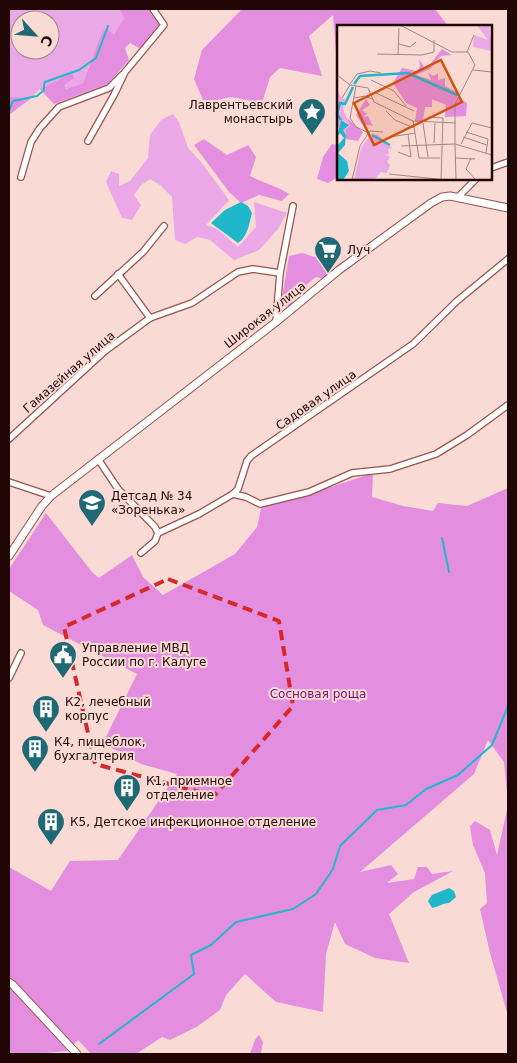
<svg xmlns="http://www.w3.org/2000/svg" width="517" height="1063" font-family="'DejaVu Sans',sans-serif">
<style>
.green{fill:#eaa8e6;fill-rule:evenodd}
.forest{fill:#e48ee0}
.water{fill:#21b7ca}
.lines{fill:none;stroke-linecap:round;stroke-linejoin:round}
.stream{stroke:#21b7ca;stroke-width:2}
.minor-casing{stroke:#97544b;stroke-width:8}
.tertiary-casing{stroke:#97544b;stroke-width:9}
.minor{stroke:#fff;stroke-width:5.5}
.tertiary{stroke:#fff;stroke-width:7}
.marked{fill:none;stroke:#d62828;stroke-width:4;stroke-dasharray:10 6;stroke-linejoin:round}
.labels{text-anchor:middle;stroke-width:4;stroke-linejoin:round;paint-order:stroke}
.poi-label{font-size:12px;fill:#200705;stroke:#fadad5;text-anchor:start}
.street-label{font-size:12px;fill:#200705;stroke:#fadad5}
.park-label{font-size:12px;fill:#7a0f79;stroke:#fadad5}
.inset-river{fill:none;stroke:#21b7ca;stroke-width:2.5}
.inset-road{fill:none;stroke:#a38682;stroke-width:1}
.view{fill:#d4510b;fill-opacity:0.15;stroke:#d4510b;stroke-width:2.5}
.inset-edge{fill:none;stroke:#200705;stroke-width:2.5}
</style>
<rect width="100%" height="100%" fill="#fadad5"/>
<g class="green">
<path d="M9,9h110l5,9 -10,18 -12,-4 -19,51 -17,6 -3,-4 -23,4 -10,10 -21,-1zM20,20h30v30h-30z"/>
<polygon points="173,114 179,122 188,148 202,163 229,200 206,225 217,229 238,247 256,227 254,202 287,213 278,229 259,250 234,260 210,240 197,237 185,244 175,240 172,197 160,185 150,179 141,185 134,195 141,205 132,220 122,218 106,182 111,171 119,174 119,186 130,181 148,158 150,135 161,120"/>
</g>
<g class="forest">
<polygon points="119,9 148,9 160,26 141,49 130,43 125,48 129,60 108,84 54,104 40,89 73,73 74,78 64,85 66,89 83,83 102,32 108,29 114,35 124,18"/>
<polygon points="242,9 435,9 448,26 338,26 338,76 333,15 309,36 322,76 280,68 270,77 262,103 231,97 217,100 203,100 194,79 202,50"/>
<polygon points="10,97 30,99 9,115 9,98"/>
<path d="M204,139l23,16 21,-10 8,12 -6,19c14,7 27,10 39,18l-7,7 -23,-6 -18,8 -12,-11 -35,-47z"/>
<polygon points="332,144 338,145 338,177 328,183 317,179 323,157"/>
<polygon points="302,253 318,258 327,270 326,276 323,279 316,277 293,295 292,304 289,307 281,304 289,256"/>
<polygon points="373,473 372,497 403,506 433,511 438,503 467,506 508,488 508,802 504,762 488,740 474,774 360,872 391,865 398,874 387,883 414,879 418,867 427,867 432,874 453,871 414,892 389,914 409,963 375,958 345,944 335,922 326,954 323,1012 276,1002 245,974 226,995 220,1010 198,1026 170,1040 162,1037 136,1054 91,1054 78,1040 67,1051 36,1054 9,1054 9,867 51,891 70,861 118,860 177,774 141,764 103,743 137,674 43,625 38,610 9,591 9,569 46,513 92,572 99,578 132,555 143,577 163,595 235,554 257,527 262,505 310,494"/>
<polygon points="508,805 508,1016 490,953 480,909 487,903 485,873 473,845 470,826 475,821 490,830 497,855"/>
<polygon points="259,1035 263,1042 261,1054 250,1054 255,1040"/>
</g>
<g class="water">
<path d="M241,202l7,4 4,7c-3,11 -4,23 -14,30l-27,-20 14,-13z"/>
<path d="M449,888l5,3 2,6 -7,6c-6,0 -11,4 -17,5l-4,-7 4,-6z"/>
</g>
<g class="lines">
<g class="stream">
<polyline points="9,111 13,101 37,96 44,90 44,85 45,82 79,70 96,58 108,26"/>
<polyline points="442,538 449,572"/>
<polyline points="99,1044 194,974 191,955 211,945 236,922 293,909 316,894 333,869 340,846 377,810 406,805 426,789 458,775 492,745 508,706"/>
</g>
<defs>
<g id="minor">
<polyline points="88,141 114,95 125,72 164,25 153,9"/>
<polyline points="491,168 508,162"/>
<polyline points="21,177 31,142 40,128 59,107 109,88 122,75"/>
<polyline points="458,197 476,179"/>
<polyline points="118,274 150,318"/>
<polyline points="95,296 143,252 164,226"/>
<polyline points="276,322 280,273 293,206"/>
<polyline points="9,439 105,351 150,318 192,303 238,272 253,269 280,273"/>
<polyline points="98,459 118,489 155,527 158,533"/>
<polyline points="9,482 51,496"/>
<polyline points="233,494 246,497 260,504 309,492 352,473 390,469 436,454 467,435 508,405"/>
<polyline points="141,553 155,541 158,533 199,514 233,494 238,489 247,461 251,456 413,344 457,301 508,259"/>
<polyline points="9,678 21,653"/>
</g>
<g id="tertiary">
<polyline points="9,556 42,506 51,496 276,322 339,270 431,203 442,197 450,196 508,208"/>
<polyline points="9,982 13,985 77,1054"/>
</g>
</defs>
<use href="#minor" class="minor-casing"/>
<use href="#tertiary" class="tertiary-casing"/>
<use href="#minor" class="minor"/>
<use href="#tertiary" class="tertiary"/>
</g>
<path class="marked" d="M168,579l111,42 14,85 -79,90 -119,-32 -31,-137z"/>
<defs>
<symbol id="sight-pin" viewBox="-11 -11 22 30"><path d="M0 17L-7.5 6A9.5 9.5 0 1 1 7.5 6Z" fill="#1f6974" stroke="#fadad5"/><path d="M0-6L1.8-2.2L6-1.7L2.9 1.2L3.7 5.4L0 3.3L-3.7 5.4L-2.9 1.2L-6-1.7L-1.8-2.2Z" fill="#fff"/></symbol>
<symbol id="supermarket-pin" viewBox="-11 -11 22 30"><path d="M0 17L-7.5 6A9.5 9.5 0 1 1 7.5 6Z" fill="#1f6974" stroke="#fadad5"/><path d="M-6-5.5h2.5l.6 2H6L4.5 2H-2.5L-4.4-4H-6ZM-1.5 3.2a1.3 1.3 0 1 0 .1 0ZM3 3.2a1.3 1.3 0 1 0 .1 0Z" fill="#fff"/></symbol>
<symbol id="school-pin" viewBox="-11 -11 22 30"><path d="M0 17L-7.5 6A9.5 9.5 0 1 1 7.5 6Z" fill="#1f6974" stroke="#fadad5"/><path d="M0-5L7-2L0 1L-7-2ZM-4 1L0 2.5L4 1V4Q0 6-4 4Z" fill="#fff"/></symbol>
<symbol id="civic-pin" viewBox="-11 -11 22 30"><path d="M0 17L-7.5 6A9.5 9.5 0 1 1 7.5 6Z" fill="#1f6974" stroke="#fadad5"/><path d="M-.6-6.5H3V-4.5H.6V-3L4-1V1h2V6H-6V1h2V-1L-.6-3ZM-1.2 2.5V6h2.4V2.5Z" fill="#fff"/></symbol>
<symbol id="building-pin" viewBox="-11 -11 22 30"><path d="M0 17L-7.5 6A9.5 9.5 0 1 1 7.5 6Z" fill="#1f6974" stroke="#fadad5"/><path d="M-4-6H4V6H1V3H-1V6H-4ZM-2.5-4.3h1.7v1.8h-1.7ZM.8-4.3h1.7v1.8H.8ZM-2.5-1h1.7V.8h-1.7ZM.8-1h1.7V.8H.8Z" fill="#fff"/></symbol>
</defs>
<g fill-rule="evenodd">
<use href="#sight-pin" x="296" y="96" width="32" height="43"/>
<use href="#supermarket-pin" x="312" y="234" width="32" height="43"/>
<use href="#school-pin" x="76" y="487" width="32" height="43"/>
<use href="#civic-pin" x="47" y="639" width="32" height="43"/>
<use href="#building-pin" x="30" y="693" width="32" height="43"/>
<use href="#building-pin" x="19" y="733" width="32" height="43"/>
<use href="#building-pin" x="111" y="772" width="32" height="43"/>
<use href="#building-pin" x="35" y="806" width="32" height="43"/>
</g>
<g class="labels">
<g class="poi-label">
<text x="293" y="109" text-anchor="end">Лаврентьевский<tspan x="293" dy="14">монастырь</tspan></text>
<text x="347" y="254">Луч</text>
<text x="111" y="500">Детсад № 34<tspan x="111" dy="14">«Зоренька»</tspan></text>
<text x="82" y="652">Управление МВД<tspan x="82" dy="14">России по г. Калуге</tspan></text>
<text x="65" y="706">К2, лечебный<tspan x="65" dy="14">корпус</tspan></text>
<text x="54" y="746">К4, пищеблок,<tspan x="54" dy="14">бухгалтерия</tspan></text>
<text x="146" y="785">К1, приемное<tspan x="146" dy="14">отделение</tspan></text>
<text x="70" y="826">К5, Детское инфекционное отделение</text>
</g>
<g class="street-label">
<text transform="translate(265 315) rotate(-38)" y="4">Широкая улица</text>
<text transform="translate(69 372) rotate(-41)" y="4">Гамазейная улица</text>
<text transform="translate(316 400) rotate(-35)" y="4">Садовая улица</text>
</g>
<g class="park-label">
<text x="318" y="698">Сосновая роща</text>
</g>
</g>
<g transform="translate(337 25)">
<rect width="155" height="155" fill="#fadad5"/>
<path d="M140,0h12l3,26 -19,-4 1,-12 14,5zM0,63l4,10 4,1 -2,10 7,17 -4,8 -3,-4 5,-6 -6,-4 -1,7h-4zM34,109l7,1 14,13 -4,1 1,5h-4l5,3 -3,5 3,3 -3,8 -6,-1 -7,8h-20l7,-32z" fill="#eaa8e6"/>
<path d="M105,24l10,6 -11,1 -11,13 -14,6 15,5 -3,-7 6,3 4,-3v7l7,-2v8l14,7 -2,4 10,6 -1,13 -21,1 1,-12 -14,-6v8h-7l-2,14h-8l2,-13 -11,-5 -13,-20 9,-15 15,3 3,-4 -1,-8 5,8h4zM29,74l4,6 -8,5 5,4 -4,3 5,-1 5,10 -11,-2 -6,-9zM10,93l16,14 -5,9 -12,-2v-9l4,-4z" fill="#e48ee0"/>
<path d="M4,95l8,5 -6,5 3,5 -1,10 -7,8 9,8 2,10 -6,9h-6v-34l7,-8 -4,-5 -3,4z" fill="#21b7ca"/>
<path class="inset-river" d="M17,59l6,-8 48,-3 49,22M4,95l-4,-6 3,-11 5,1 8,-17M35,110l18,10"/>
<path class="inset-road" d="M63,0l52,27h16l7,13 -20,39v40l-54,2M62,19l11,3 6,-5M130,27l7,-17M40,29l45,1 12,-3v-12M61,30l1,-27M136,45l19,2M0,50l13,10 18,3 6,14 39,19 43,2M34,55l23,11 12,15M13,59l7,-10 13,-3 11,2M19,61l-6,32 6,9 13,6M37,67l40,19M5,73l8,-13M17,73l11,-2 7,3M49,86l9,9 19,8M91,92l15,1 -2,62M76,96l6,37h21M86,98l5,34M129,107l22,7 -2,14M53,112l25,-4M126,112l24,8M97,118l1,-20M124,119l11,-21 20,5M61,127l13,5 -3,-23M118,133l20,1M134,133l-5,11 9,10M52,149l57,6M15,155l8,-34 10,-15 13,1M119,155l-1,-36 37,11"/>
<path class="view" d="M104,35l21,42 -88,43 -20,-42z"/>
<rect width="155" height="155" class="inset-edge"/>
</g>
<rect width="517" height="1063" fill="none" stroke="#200705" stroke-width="20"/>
<g transform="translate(35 35) rotate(116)"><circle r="24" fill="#fadad5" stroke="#a38682"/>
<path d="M0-4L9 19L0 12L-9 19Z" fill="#1f6974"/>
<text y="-8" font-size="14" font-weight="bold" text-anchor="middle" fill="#200705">С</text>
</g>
</svg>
